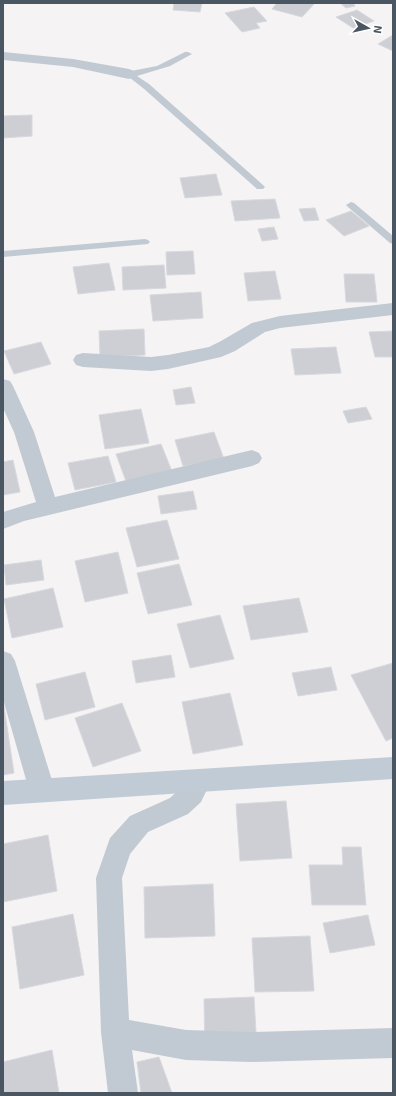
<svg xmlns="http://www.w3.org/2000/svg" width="396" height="1096" font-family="'Exo 2',sans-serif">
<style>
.building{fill:#cdcfd5;stroke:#d7d9de}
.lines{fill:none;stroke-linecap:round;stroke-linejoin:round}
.lane{fill:#c1cad2;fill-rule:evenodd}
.street{fill:#c1cad2;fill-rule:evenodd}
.secondary{fill:#c1cbd6;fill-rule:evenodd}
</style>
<rect width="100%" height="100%" fill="#f5f3f3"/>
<g class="building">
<polygon points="174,3 202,3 200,12 173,10"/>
<polygon points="277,3 315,3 302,17 272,9"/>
<polygon points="340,3 353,3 355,6 346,8"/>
<polygon points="254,7 267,21 256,23 260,28 242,32 225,13"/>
<polygon points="357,10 374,21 353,28 336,17"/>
<polygon points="393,35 393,51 378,44"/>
<polygon points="32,115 32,136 3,138 3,116"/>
<polygon points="216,174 222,195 185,198 180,178"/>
<polygon points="275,199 280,218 235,221 231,201"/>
<polygon points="315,208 319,220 304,221 299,209"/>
<polygon points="351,211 369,226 344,236 326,220"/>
<polygon points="274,227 278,239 262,241 258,229"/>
<polygon points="193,251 195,274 167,275 166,252"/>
<polygon points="109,263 115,290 78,294 73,267"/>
<polygon points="164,265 166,288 123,290 122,267"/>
<polygon points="275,271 281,299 248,301 244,273"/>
<polygon points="344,274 374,274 377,302 346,302"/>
<polygon points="201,292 203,318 153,321 150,295"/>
<polygon points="144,329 145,355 100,357 99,331"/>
<polygon points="393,331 393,357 375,357 369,332"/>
<polygon points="41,342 51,364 14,374 4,351"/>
<polygon points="336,347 341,373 295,375 291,349"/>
<polygon points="191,387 195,403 176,405 173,390"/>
<polygon points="366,407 372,419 348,423 343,411"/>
<polygon points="141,409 149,443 105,449 99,415"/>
<polygon points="214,432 224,459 183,466 175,440"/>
<polygon points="161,444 173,474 127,484 116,454"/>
<polygon points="108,456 116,482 75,490 68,463"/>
<polygon points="13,460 20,492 3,495 3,462"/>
<polygon points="193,491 197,509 161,514 158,496"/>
<polygon points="167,520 179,559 137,567 126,528"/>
<polygon points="118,552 128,593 85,602 75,561"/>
<polygon points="41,560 44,580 6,585 4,565"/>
<polygon points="179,564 192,605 148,614 137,573"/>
<polygon points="53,588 63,627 12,638 4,599"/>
<polygon points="299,598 308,632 251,640 243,606"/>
<polygon points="220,615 234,659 190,668 177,624"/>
<polygon points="171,655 175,677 136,683 132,661"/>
<polygon points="393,663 393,738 386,741 351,675"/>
<polygon points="331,667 337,690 298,696 292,673"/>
<polygon points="85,672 95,707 45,720 36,684"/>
<polygon points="230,693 243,745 193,754 182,702"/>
<polygon points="3,700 14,773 3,775"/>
<polygon points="122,703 141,751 93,767 75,718"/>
<polygon points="286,801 292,858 240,861 236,804"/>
<polygon points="48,835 57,891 3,902 3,844"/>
<polygon points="342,847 361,847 366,905 312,905 309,865 343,865"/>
<polygon points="213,884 215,936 145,938 144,887"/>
<polygon points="73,914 84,975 20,989 12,927"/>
<polygon points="368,915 375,945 330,953 323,923"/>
<polygon points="310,936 314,991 255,992 252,938"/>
<polygon points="254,997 257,1050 205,1052 204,999"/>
<polygon points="52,1050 59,1093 3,1093 3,1062"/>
<polygon points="159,1057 172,1093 141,1093 137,1062"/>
</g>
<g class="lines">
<g class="lane">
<polygon points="185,52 188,52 192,54 170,66 137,76 149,84 263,185 265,187 263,189 257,189 143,88 125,74 126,72 157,66"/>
<polygon points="351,202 354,203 393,236 393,244 390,243 348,207 346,205"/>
<polygon points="145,239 148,240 150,242 148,244 3,257 3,251"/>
</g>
<g class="street">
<polygon points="3,52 73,59 129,69 134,71 137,74 134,77 129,79 73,67 3,60"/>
<polygon points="393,303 393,315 280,328 265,332 235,351 221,357 168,369 151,371 83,367 76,365 73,360 76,355 83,353 151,357 168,355 209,347 221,341 252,323 280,316"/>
<polygon points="3,379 10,381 13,386 34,432 55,497 252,450 259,453 262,458 259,463 252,466 24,521 3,529 3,512 36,502 14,432 3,408"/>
<polygon points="3,651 11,654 15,661 55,790 51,798 42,801 33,798 29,790 3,699"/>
<polygon points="198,770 207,773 211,781 201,802 188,814 148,832 130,854 122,878 129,1020 186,1030 251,1032 393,1028 393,1058 251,1062 186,1060 132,1050 138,1093 108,1093 101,1032 96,878 110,838 130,816 170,798 183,786 189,773"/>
</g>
<polygon class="secondary" points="393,757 393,779 3,805 3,781"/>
</g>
<rect width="396" height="1096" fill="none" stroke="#4a5661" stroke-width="8"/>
<g transform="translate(368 28) rotate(98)" stroke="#ffffff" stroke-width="3" paint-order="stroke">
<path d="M0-3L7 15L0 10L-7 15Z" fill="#4a5661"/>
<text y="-6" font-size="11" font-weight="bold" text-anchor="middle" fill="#4a5661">N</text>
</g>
</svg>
